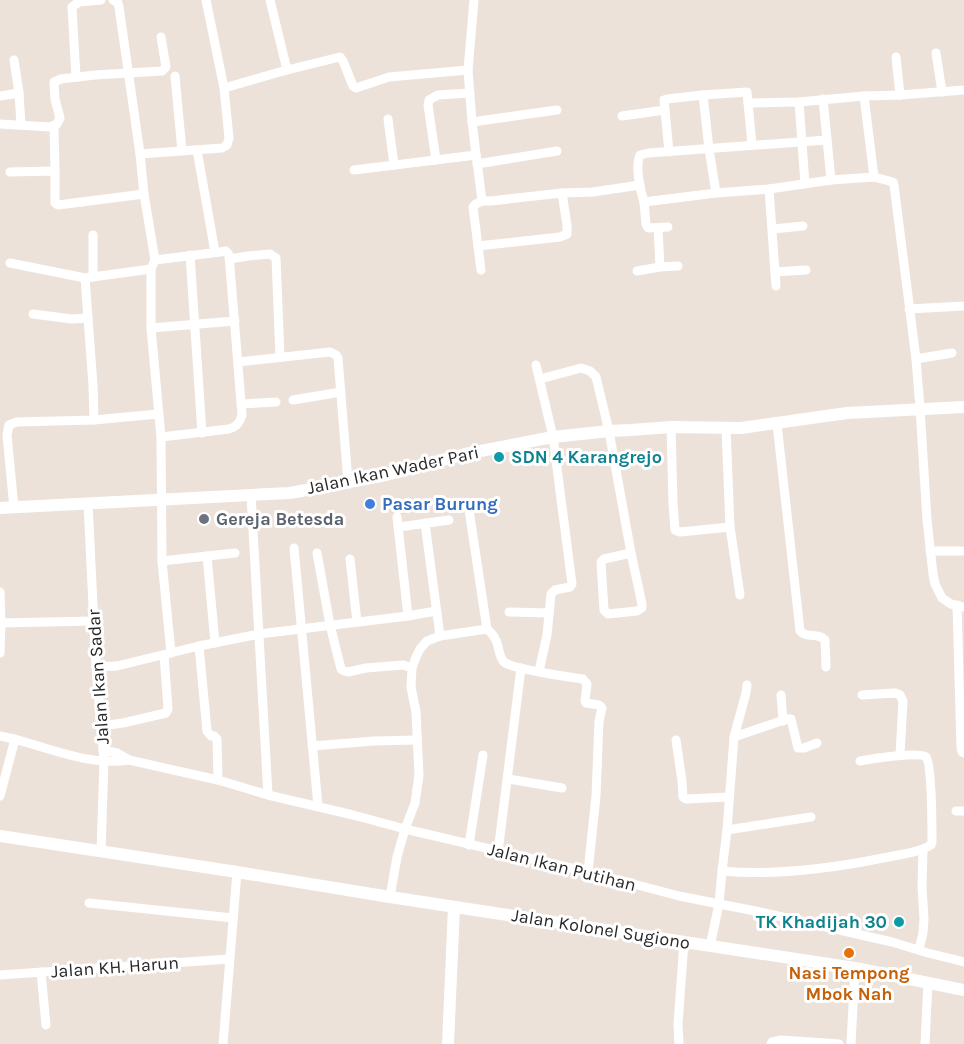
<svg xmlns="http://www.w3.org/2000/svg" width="964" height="1044" font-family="Karla,sans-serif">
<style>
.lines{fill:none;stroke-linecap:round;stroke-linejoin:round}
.street{stroke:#fff;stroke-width:9}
.secondary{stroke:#fff;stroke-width:12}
.culture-dot{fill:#0f9aa8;stroke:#fff;stroke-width:2}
.shop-dot{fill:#3f7fe0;stroke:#fff;stroke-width:2}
.worship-dot{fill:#6b7280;stroke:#fff;stroke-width:2}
.food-dot{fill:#e8710a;stroke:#fff;stroke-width:2}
.labels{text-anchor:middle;stroke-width:6;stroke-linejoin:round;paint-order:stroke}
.culture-label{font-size:18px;font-weight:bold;fill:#0d838f;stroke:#fff;text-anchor:start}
.street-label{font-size:18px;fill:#282828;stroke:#fff}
.shop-label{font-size:18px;font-weight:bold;fill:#366cbe;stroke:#fff;text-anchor:start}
.worship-label{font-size:18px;font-weight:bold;fill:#5b616d;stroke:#fff;text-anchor:start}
.food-label{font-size:18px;font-weight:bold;fill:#c56008;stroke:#fff}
</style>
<rect width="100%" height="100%" fill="#ece2d9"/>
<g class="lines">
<g class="street">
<polyline points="113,0 118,3 119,7 140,154 144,194 155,260 151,269 151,328 161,437 162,561 171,653"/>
<polyline points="270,0 287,70"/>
<polyline points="474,0 468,70 472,122 482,201 491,201 562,193 593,192 640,185"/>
<polyline points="936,53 942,92"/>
<polyline points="896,57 900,95"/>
<polyline points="14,60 19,93 21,125"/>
<polyline points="175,76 182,151"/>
<polyline points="76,77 72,7 79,2 101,0"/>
<polyline points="224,88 287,70 340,57 343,61 353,86 356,88 389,77 468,70"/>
<polyline points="0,96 19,93"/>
<polyline points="864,96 874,177"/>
<polyline points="823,99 831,180"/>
<polyline points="799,102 805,184"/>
<polyline points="748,103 799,102 864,96 900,95 964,90"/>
<polyline points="622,116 665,110"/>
<polyline points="388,119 394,165"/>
<polyline points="472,122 557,110"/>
<polyline points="0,124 50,127 57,124 60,118 55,99 54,84 54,82 61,79 95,75 162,71 166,67 161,37"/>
<polyline points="54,126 55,171"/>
<path d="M827,140l-179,13 -8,2c-5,11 0,35 4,47l72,-9 53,-4 62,-9 43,-3 19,5 1,3 22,174 4,49 7,112 6,54 2,10 7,14 9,6 13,3"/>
<polyline points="197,150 215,252"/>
<polyline points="669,152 664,100 667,99 703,95"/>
<polyline points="140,154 222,148 227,145 229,138 224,88 206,0"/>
<polyline points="436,160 428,105 429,100 438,95 470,93"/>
<polyline points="477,164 557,151"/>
<polyline points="354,170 476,155"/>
<polyline points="10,172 55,171 55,203 58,205 144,194"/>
<polyline points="769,189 776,286"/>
<polyline points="716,193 709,149 703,95 747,92 752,145"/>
<polyline points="644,202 646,224 648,228 668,227"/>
<polyline points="658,228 660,267"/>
<polyline points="773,229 803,226"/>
<polyline points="93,235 93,277"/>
<polyline points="478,246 560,237 567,234 567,225 562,193"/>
<polyline points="190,255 202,433"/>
<polyline points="229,259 248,256 270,254 276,258 280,357"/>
<path d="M155,260l65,-8 6,-1 3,4 13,160c-2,7 -5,12 -13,14l-68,8"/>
<polyline points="10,263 85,278 151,269"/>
<polyline points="481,270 473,207 476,204 482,201"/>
<polyline points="637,271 660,267 678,266"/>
<polyline points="775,272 806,270"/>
<polyline points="85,278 93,385 94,420"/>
<polyline points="909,309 964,306"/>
<polyline points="33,314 72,319 88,318"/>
<polyline points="151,328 235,321"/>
<polyline points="916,359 952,353"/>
<polyline points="238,362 330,352 336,355 338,358 348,482"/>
<polyline points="536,365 553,437 572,584 570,587 555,590 551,594 547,635 539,671"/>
<polyline points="540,379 581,368 590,371 596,377 609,431 631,553 642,604 642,608 637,611 608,614 604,610 601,562 604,559 631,553"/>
<polyline points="293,400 341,392"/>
<polyline points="241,404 276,402"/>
<path d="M777,424l23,207c7,8 18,1 25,9l1,27"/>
<polyline points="671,427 673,503 675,530 680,532 730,527"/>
<polyline points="726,428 730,527 740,595"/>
<polyline points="251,495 268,795"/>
<polyline points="88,503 96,667 104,761 101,852"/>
<polyline points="14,508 7,435 9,425 17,422 94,420 158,414"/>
<path d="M469,510l18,119c15,12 9,25 17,33 8,7 65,15 79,17l4,5 -2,17 1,2 13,2 3,3 -3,13 -3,75 -8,76"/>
<polyline points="397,517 408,616"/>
<polyline points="425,523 440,636"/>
<polyline points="399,527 449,520"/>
<polyline points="294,548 318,806"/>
<polyline points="930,551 964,551"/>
<polyline points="317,553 330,625 341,669 344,671 348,672 366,668 403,665 412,668"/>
<polyline points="207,556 215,643"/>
<polyline points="350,559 357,622"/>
<polyline points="162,561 235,553"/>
<polyline points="0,592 1,623 0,653"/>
<polyline points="957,605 961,748 962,752 964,753"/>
<polyline points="509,612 549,613"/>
<polyline points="0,623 94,621"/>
<polyline points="199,646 207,731 211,736 214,736 217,739 218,780"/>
<polyline points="96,667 117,666 199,646 259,634 408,616 436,611"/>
<polyline points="781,695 783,721"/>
<polyline points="862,695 895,693 900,695 903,701 900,755"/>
<polyline points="101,726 123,723 166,713 168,709 164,655"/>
<path d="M0,736c42,8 85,31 129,24"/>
<polyline points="734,737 746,693 747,685"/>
<polyline points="676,740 682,781 683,797 686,799 729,797"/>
<polyline points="312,746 374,741 417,740"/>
<polyline points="103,750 117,753 129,760 218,780 268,795 353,815 405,829 588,872 679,896 760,912 892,942 928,953 964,962"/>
<path d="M860,761c11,-2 59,-10 66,-4 6,6 6,73 6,85l-1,3 -8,4 -1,38 2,32 -1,14 -4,16"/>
<polyline points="508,779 562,788"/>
<polyline points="0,796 15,739"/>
<polyline points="956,811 964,811"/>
<polyline points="727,830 811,817"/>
<polyline points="469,845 483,755"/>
<polyline points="498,852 521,668"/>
<path d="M722,871c51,5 105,-2 156,-12 15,-3 31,-5 45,-10"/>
<polyline points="390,897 397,857 405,829 415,803 419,775 416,712 411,687 412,668 416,657 420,649 427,641 440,636 487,629"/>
<polyline points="89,903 233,918"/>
<polyline points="710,946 719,904 722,871 727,830 734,737 787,719 791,719 798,748 804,748 817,743"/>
<polyline points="41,972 46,1025"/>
<polyline points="0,975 229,959"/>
<polyline points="223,1044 237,872"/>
<polyline points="679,1044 678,1024 684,942"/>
<polyline points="771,1044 772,1042 781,1040 839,1044"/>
<polyline points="851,1044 855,968"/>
<polyline points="925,1044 928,982"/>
</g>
<g class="secondary">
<polyline points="0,508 290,493 386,475 465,454 553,437 609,431 631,430 671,427 741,428 847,413 964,407"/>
<polyline points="0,836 237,872 390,897 855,968 964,990"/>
<polyline points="448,1044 454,907"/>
</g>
</g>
<g class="culture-dot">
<circle cx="499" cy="457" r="6"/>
<circle cx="899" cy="922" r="6"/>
</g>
<circle class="shop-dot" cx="370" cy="504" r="6"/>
<circle class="worship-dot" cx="204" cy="519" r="6"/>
<circle class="food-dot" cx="849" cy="953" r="6"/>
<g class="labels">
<g class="culture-label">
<text x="511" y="463">SDN 4 Karangrejo</text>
<text x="887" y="928" text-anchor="end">TK Khadijah 30</text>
</g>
<g class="street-label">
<text transform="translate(393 470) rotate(-12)" y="6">Jalan Ikan Wader Pari</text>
<text transform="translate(98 677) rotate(-94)" y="6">Jalan Ikan Sadar</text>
<text transform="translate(562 867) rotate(14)" y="6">Jalan Ikan Putihan</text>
<text transform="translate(601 929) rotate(9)" y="6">Jalan Kolonel Sugiono</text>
<text transform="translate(115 967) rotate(-4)" y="6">Jalan KH. Harun</text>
</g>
<g class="shop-label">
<text x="382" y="510">Pasar Burung</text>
</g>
<g class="worship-label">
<text x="216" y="525">Gereja Betesda</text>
</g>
<g class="food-label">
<text x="849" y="979">Nasi Tempong<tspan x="849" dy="21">Mbok Nah</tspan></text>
</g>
</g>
</svg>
